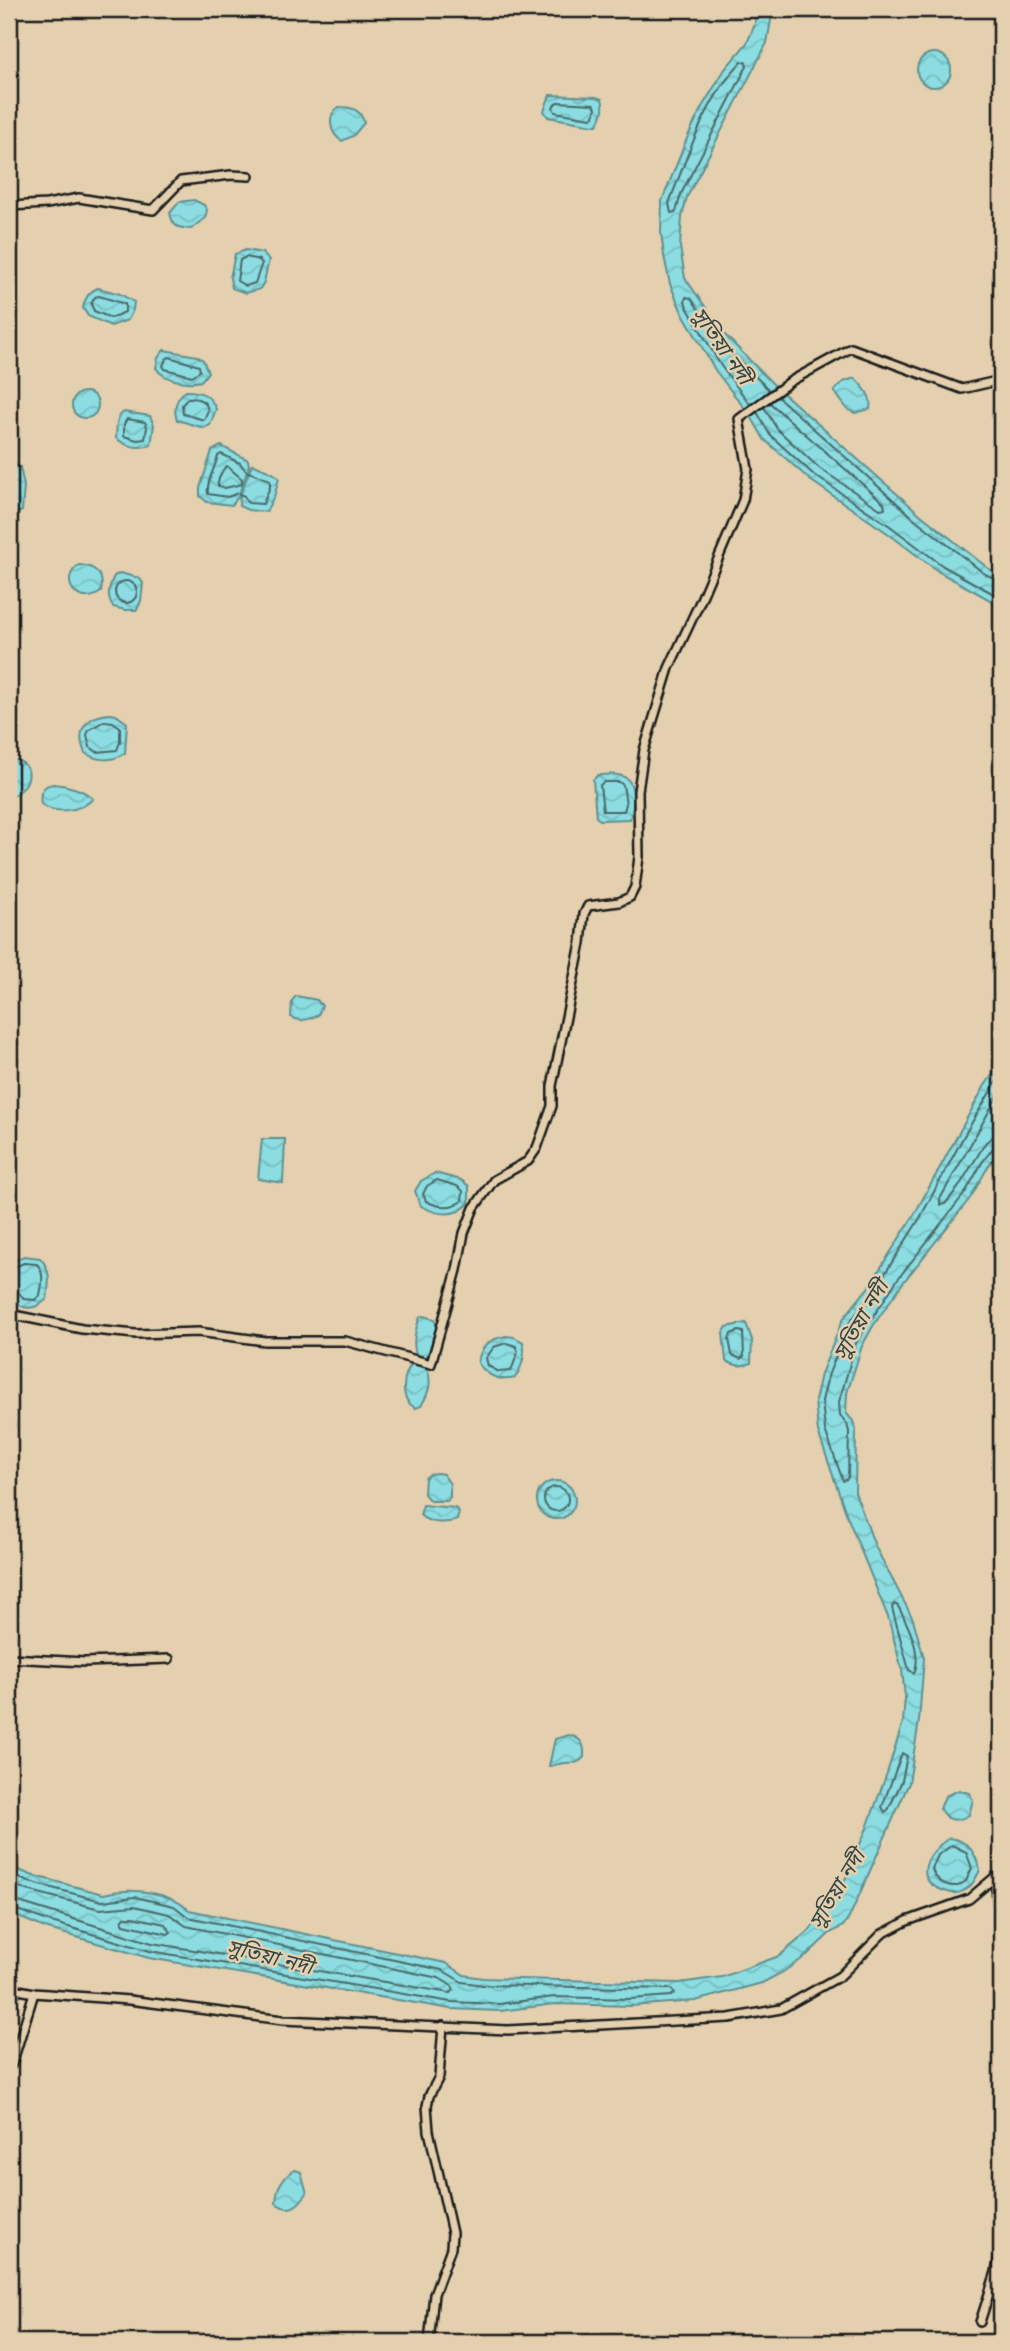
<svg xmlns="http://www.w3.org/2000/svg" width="1010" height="2351" font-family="'Balsamiq Sans','Noto Sans Bengali',sans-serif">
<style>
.water{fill:url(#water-waves);stroke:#5f9092;stroke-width:2}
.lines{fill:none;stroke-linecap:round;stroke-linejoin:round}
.shore{stroke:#48696b;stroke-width:2}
.street-casing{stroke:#1c1c1c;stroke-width:12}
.street{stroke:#e4d0ae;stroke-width:7}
.labels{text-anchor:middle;stroke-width:5;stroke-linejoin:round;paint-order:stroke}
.water-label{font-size:21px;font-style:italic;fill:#324343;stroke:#e4d0ae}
</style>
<defs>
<pattern id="water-waves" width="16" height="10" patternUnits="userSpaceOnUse" patternTransform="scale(1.75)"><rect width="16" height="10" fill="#8bdde1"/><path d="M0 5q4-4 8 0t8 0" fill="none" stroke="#77bdc0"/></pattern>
</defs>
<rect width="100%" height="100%" fill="#e4d0ae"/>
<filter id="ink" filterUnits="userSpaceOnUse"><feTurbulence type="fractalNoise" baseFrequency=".0143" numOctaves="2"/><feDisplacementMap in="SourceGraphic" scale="14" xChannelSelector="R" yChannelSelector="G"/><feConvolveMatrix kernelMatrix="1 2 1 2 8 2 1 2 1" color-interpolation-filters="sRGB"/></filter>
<g filter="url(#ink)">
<g class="water">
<polygon points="756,9 773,9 767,43 687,197 682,217 680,247 685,278 726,336 773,384 837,441 921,515 989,569 1001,575 1001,606 939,572 886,532 810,480 764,439 752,418 715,370 681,310 670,284 664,256 661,232 662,201 688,136 702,107 725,69 747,43 755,24"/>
<circle cx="934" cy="70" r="17"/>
<path d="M550,95l46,2 6,2c3,9 0,19 -5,26h-4l-45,-8 -4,-6z"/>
<path d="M339,107c14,0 22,3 25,16l-11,13 -11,5c-12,-7 -16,-26 -3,-34z"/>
<path d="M194,200l10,5 3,5 -2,8 -14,11c-14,-1 -18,-2 -21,-16l9,-11z"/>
<polygon points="246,250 262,253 269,260 264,282 260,289 246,293 232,288 230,278 235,254"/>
<path d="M98,288l22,6 14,8 -1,8 -5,10 -17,6 -23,-10 -5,-8c2,-9 5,-16 15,-20z"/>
<path d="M164,350l33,6 6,4 5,12 -7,9c-13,3 -37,0 -45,-13l2,-10z"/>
<path d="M855,378c8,9 18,18 15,31l-15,4 -7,-3 -14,-19 9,-9z"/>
<path d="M186,391c16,0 24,4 30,18l-6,16 -6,3 -27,-8c-4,-11 -1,-23 9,-29z"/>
<circle cx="85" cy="405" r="13"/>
<path d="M124,412l26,4 4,9 -3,20c-12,4 -25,2 -35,-7 1,-10 -1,-21 8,-26z"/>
<polygon points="221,446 248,460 249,466 238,497 232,505 207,502 200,496 200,488 212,451"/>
<polygon points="9,462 20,467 24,486 22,511 9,517"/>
<polygon points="252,464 273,473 279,478 275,494 266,512 248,510 239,506 240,496"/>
<path d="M79,565c16,1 26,9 22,27 -24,17 -43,-13 -22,-27z"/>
<path d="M120,573l19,5 4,5 -2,18 -4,9h-12l-12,-3c-7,-11 -4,-20 1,-31z"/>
<path d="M110,714l6,1 11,8 -2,30c-13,9 -28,8 -40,0 -10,-23 1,-37 25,-39z"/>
<path d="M9,758c30,5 22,30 0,40z"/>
<path d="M598,775c8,0 17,-2 24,1 15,5 12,31 8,43l-30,1 -4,-3 -3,-37z"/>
<path d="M54,784c13,1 31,6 39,15 -13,12 -37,16 -52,5 -2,-11 1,-19 13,-20z"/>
<path d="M296,996l21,4 5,6 -4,9c-9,4 -18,8 -27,2l1,-16z"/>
<path d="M1001,1062v86l-12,17 -18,32 -69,87 -29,42 -11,20 -15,47 -1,20 7,8 3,10 -1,61 20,54 38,73 11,39 -5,63 -10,62 -60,135 -6,8 -13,7 -24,23 -23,16 -21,11 -67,18 -64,5 -76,-2 -55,7 -49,-2 -302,-51 -104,-30 -36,-15v-47l22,9 72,19c28,-7 65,-3 86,16l257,53 18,12 19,3 196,5 43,-6 57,-21 29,-24 30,-36 29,-68 20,-55 16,-51 2,-25 -3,-27 -14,-53 -41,-101 -29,-84 -3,-31 6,-27 22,-55 25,-31 46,-73 70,-128z"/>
<polygon points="262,1139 285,1139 283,1183 258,1179"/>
<path d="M435,1173l26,7 8,6v17c-13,15 -32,12 -48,3l-6,-15 6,-10z"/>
<path d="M24,1256l16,2c12,12 9,26 7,41 -29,26 -43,-11 -36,-37z"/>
<path d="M423,1316l12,3c4,12 -3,29 -10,39l-5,2c-10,-11 -5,-30 0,-43z"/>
<path d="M746,1323l6,17 -1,23c-10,4 -15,3 -25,-2l-3,-28 4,-6z"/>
<path d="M506,1336l8,1 9,5c3,13 -1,25 -8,36 -16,4 -28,-2 -37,-15 2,-17 12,-24 28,-27z"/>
<path d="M413,1362l13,4c7,15 3,27 -5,40l-5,2c-18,-8 -13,-34 -3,-46z"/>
<polygon points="437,1473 443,1474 450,1484 450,1497 447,1501 430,1501 424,1494 425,1478 430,1474"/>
<circle cx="556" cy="1500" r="19"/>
<path d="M423,1505l32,3 4,4 -2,8c-12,4 -28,4 -37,-5z"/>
<path d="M569,1735c12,3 16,9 15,22 -7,8 -9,5 -19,6 -6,0 -11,3 -16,3l6,-27z"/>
<path d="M959,1790l10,3 4,7 -4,15c-12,7 -22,7 -29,-6l5,-13z"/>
<path d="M949,1838c20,2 26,15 31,32 -4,8 -8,17 -17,21 -5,3 -9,3 -15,1 -38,-10 -22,-39 1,-54z"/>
<path d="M295,2170l6,2 6,21c-8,12 -17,21 -31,10 1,-16 5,-25 19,-33z"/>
</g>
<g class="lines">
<g class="shore">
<path d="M741,62h5l1,4 -66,128 -5,18 -5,1 -2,-10c19,-48 36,-103 72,-141z"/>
<polygon points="557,102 594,104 596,108 594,116 591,118 555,112 553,107"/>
<polygon points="246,257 259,260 262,263 255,283 246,286 237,281 240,260"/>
<polygon points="99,296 125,304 125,312 111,318 94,311 91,304 95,297"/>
<polygon points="169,357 199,366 200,371 192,376 165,369 163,366 166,359"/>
<polyline points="778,397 916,520 985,574 1001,581"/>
<path d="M188,398c10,0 18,2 20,12l-4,10 -21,-6 -1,-9z"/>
<polyline points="750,404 721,366 687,307 685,301 686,297 691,298 720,341 769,390"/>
<polyline points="764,407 777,429 819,468 880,509 885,508 884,503 770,403"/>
<polyline points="757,412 770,435 814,475 890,526 943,566 1001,598"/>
<polygon points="127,419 145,422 147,427 145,439 137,440 124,436 124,424"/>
<path d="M221,454l19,9 6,8 24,9v7l-7,17 -15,-1 -4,-7 -6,-3 -10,4 -20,-3c-2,-12 7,-26 10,-38z"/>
<path d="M227,466l15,13v5l-17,4 -7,-2c-1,-5 4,-17 9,-20z"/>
<circle cx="126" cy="592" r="11"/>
<polygon points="104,721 113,722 120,727 120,742 117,750 97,752 90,747 87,735 89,730"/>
<polygon points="604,782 619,782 623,785 626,804 624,811 603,811 600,785"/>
<polyline points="1001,1074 965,1134 920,1218 874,1291 849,1323 828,1376 822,1401 825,1430 843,1481 848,1478 849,1432 847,1424 840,1415 839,1402 856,1343 897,1280 965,1193 983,1161 994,1147 1001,1145"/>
<polyline points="1001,1090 940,1199 940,1205 945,1204 958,1188 986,1142 993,1137 1001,1136"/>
<path d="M437,1180l20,6 6,5 -1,10c-11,8 -25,6 -36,0l-3,-7 4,-8z"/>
<path d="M9,1269l15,-6 13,1c8,9 5,20 3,31l-5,5 -11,-1 -8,-10 -7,-2"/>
<polygon points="739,1331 743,1332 744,1356 741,1359 732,1355 729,1339 731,1334"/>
<polygon points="506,1343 516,1346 518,1352 511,1371 499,1372 488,1366 486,1358 494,1347"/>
<circle cx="556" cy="1499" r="12"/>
<path d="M894,1604l4,2c9,17 25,48 16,67l-5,-3 -17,-62z"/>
<polygon points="902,1753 907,1756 902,1781 888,1810 885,1812 882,1807"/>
<path d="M952,1845l14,7 6,16 -6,13 -8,5c-11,1 -23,-5 -26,-17l6,-14z"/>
<polyline points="9,1874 29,1882 102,1901 135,1897 174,1906 188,1917 442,1970 462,1982 483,1985 671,1989 675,1993 671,1996 630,1999 554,1997 499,2004 451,2002 150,1951 48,1921 9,1907"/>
<polyline points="9,1883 27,1890 100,1909 134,1906 169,1914 186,1926 439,1978 452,1986 454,1990 450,1993 152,1943 9,1899"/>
<polygon points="125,1917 133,1917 165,1924 171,1932 168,1934 124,1924 122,1920"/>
</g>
<defs>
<g id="street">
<polyline points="9,206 47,204 79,198 153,210 181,181 231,175 249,176"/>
<polyline points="9,1314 82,1329 136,1334 198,1332 265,1341 345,1341 431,1364 457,1270 464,1233 474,1208 494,1180 528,1161 537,1148 552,1106 552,1086 581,943 584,914 588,906 619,902 630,897 635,887 639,857 638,791 644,750 669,668 699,604 743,500 748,469 739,419 791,381 851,348 962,389 1001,380"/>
<polyline points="9,1658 85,1662 169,1659"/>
<polyline points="995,1877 1001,1940"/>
<polyline points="9,1988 34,1993 129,2000 283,2020 508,2030 729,2018 781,2009 840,1976 882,1934 907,1921 969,1899 995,1877 1001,1875"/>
<polyline points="9,2068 12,2064 34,1993"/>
<polyline points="1001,2204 1001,2227"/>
<polyline points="980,2322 996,2272 1001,2246"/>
<polyline points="429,2342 434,2294 451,2248 452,2233 429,2131 427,2106 429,2096 439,2077 443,2026"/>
</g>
</defs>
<use href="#street" class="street-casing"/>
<use href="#street" class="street"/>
</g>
</g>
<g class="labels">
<g class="water-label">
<text transform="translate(722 346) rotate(55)" y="7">সুতিয়া নদী</text>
<text transform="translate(861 1320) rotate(-60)" y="7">সুতিয়া নদী</text>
<text transform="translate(837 1889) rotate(-59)" y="7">সুতিয়া নদী</text>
<text transform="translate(270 1957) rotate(14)" y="7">সুতিয়া নদী</text>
</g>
</g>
<rect width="1010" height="2351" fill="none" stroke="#e4d0ae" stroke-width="35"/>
<rect x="18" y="18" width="975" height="2316" fill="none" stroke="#1c1c1c" stroke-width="2.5" filter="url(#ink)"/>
</svg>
